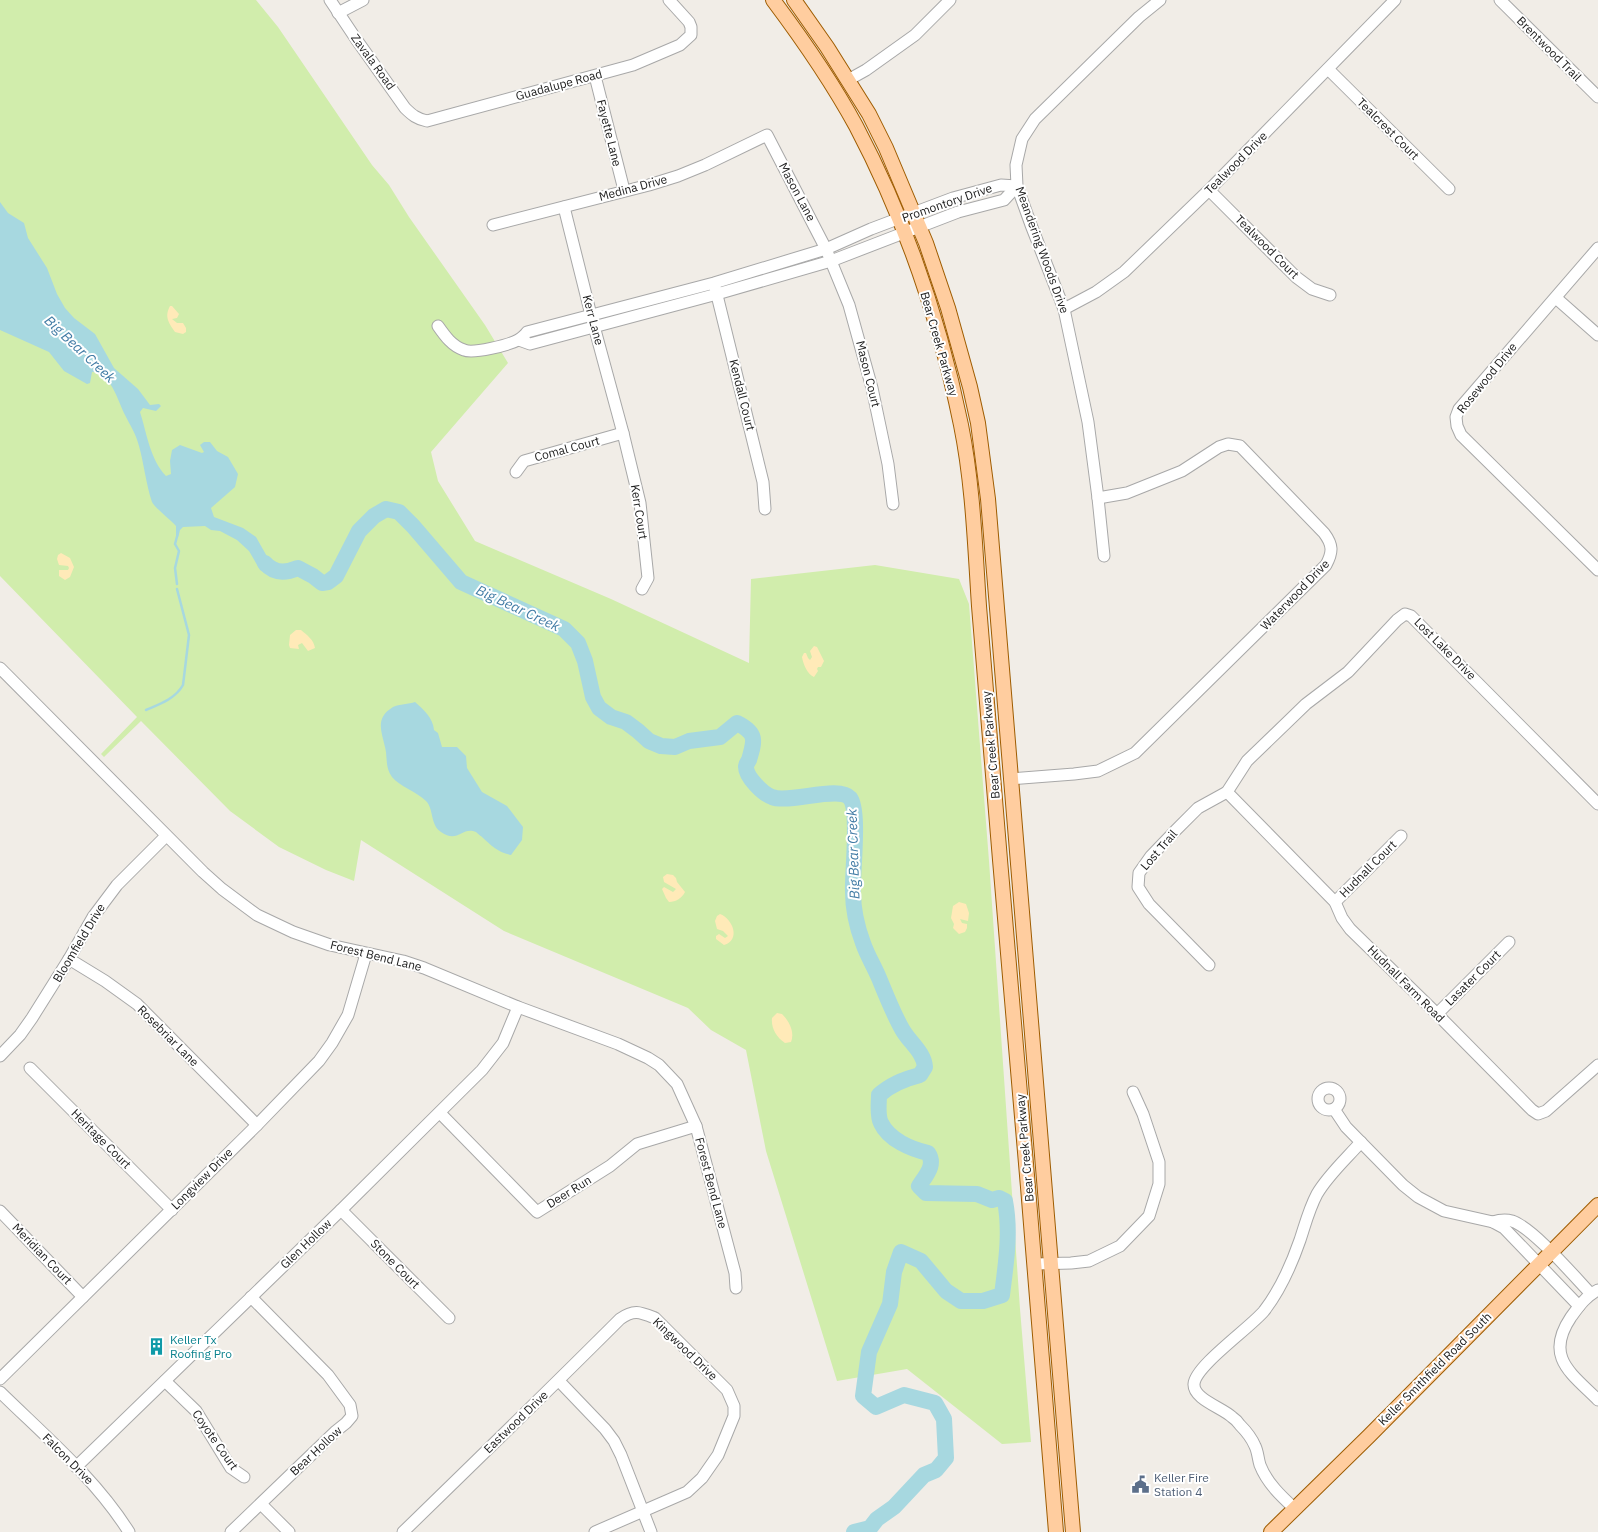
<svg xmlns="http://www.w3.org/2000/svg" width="1598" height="1532" font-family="'IBM Plex Sans',sans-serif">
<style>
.grass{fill:#d1edac}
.sand{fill:#ffeab8}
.water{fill:#a7d8e0}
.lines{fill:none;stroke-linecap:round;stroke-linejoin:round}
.stream{stroke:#a7d8e0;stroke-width:2.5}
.river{stroke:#a7d8e0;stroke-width:16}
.minor-casing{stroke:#a8a8a8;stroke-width:13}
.major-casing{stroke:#9e5c00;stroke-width:16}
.minor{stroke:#fff;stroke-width:11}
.major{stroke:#ffcd9f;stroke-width:14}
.labels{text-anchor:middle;stroke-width:4;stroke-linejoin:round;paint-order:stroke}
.street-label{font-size:12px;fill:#212121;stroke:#fff}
.culture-label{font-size:12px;fill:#0d838f;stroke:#fff;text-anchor:start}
.service-label{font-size:12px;fill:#4e5e75;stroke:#fff;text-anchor:start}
.water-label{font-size:14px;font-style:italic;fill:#427ca5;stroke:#fff}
</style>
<rect width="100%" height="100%" fill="#f1ede7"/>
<polygon class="grass" points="0,0 256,0 278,27 372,165 389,185 409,217 485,325 508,363 431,452 438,481 475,541 611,599 749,663 751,579 875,565 959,579 969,604 989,861 1020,1309 1031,1442 1002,1444 907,1369 837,1381 766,1151 746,1050 711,1030 688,1008 504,931 361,840 354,881 326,870 279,847 230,811 141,721 104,757 101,754 137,717 0,576"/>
<g class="sand">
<path d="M170,306h2l7,8 -2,4 -5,1 5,4h6l3,5v4l-3,2 -8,-2c-6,-9 -11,-15 -5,-26z"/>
<polygon points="61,553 70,558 74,567 70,577 65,580 59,576 59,570 68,570 69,568 68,566 59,565 57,559 58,555"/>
<path d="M296,630h5c6,5 13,10 14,18l-7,3 -6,-8 -4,2 1,4 -9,-1 -1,-3 1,-10z"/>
<path d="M814,646l3,1 7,14 -3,6h-3l-1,2 1,2 -4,6c-6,-2 -11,-13 -12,-20l2,-4h2l2,5 2,2 2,-3 -2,-6z"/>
<path d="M667,874l6,1 3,3 1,4 8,10c-3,6 -9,10 -16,10l-3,-4 -4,-9 2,-2 9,5 3,-3 -12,-7 -1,-5z"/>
<polygon points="959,902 966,904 969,913 968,921 960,919 962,923 967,924 967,928 965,932 959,934 953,928 954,924 951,918 953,906"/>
<path d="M720,914c13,5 21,26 4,31l-8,-6v-3l3,-2 6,4 3,-2 -5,-5 -6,-2 -2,-8 2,-5z"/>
<path d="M777,1013l5,1c7,7 13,18 9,28l-6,1c-9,-6 -14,-15 -13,-25z"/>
</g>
<g class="water">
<path d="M0,202l8,11 16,10 4,15 19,30 10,26 8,14 9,10 21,16 19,34 24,21 12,16 9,-1 2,2 -5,5 -13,-3 -3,4c7,22 10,47 26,64l5,-2 -1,-13 2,-11 8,-5 22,8 2,-1 -4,-7 4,-3h6l7,9 11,6 10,17 -3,13 -24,21 3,9 29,11 13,9 13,23 11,6 4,7 -5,5 -11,-3 -8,-5 -11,-19 -12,-11 -17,-9 -9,-1 -6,-4 -22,1 -3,3 -2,7 -2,-1v-10c-5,-6 -22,-19 -24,-24 -6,-18 -8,-38 -13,-56 -3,-12 -9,-21 -14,-31 -7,-14 -15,-44 -33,-43l-2,11 -3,1 -23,-13 -15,-19 -49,-22z"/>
<path d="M415,702c9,8 18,16 19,28l4,3 4,14h15l9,9 1,12 15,24 25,14 16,21 -1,13 -11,15c-14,-3 -19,-9 -29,-18 0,0 -5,-4 -6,-5 -14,-6 -18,12 -35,0 -11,-7 -7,-23 -15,-31 -9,-9 -27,-15 -34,-24 -6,-8 -5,-16 -6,-25 -3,-18 -13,-33 7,-45 6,-3 16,-3 22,-5z"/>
</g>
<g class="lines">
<g class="stream">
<polyline points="177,584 175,568 179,551 175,544 178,533"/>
<path d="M146,710c14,-6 29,-11 37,-25l6,-50 -12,-46"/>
</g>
<path class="river" d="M265,563c9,11 21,10 33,5l15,8 9,7 6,-1 8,-6 23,-45 15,-15 12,-7 13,3 14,14 48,56 103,47 14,14 7,18 8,36 6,11 12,9 15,5 12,9 11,10 12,5 14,1 14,-6 31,-4 17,-14c20,10 18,17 12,37 -1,2 -3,4 -3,7 0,10 17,27 26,30 17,7 67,-12 78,1 10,13 2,75 3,94 0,17 4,35 10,51 4,12 11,23 16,35 7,17 14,35 23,51 7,13 22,23 23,38l-5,8c-16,4 -29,9 -41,20 0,8 -2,20 2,28 8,17 30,26 47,30 8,12 -2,22 -9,33l7,7 51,1 15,6 7,-2 6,3c6,31 1,62 -3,94l-19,6h-22l-15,-10 -25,-30 -20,-9 -7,20 -4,32 -21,48 -6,44 13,11 28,-12 31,8 9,16 2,39 -10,12 -12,5 -30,32 -17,12 -7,9 -16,4"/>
<defs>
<g id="minor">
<path d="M330,0l26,39 49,69c7,7 12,11 22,13l206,-56 47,-20 11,-10v-8l-2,-5 -20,-22"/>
<polyline points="1500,0 1598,97"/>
<polyline points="338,13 363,0"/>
<polyline points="1328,69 1449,189"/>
<polyline points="595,76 624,190"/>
<polyline points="848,80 866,70 915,35 950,0"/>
<polyline points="1209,190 1296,277 1312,289 1330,295"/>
<polyline points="564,207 591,315 623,433 640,503 648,578 642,589"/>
<polyline points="493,225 649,185 678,176 705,165 767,135 826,249 849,305 872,388 888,464 893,504"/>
<polyline points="1598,248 1459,409 1456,417 1457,426 1461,435 1598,570"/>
<polyline points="715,287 763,482 765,509"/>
<polyline points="1556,298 1598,335"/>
<polyline points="1064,309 1096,292 1124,272 1209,190 1395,0"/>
<path d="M438,326c7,10 14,20 26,24 9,4 45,-5 54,-10 3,-2 7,-5 9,-8l187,-49 112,-34 45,-20 82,-31 48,-13 16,1"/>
<polyline points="519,340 530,344 717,294 831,261 958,212 1004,200 1017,186"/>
<polyline points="516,472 524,461 623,433"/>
<polyline points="1104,556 1098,498 1088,422 1064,309 1031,225 1017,186 1016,165 1022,139 1035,119 1139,17 1160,0"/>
<polyline points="0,668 203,872 222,889 257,915 293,932 330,945 403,961 424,968 518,1007 618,1044 648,1058 659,1065 677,1084 696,1126 735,1273 736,1288"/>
<path d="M1010,779l64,-5 24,-3 37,-18 191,-188c7,-13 7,-20 -2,-32l-84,-87 -12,-2 -9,3 -37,24 -55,22 -29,5"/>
<polyline points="1227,792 1335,902 1342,918 1350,929 1437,1014 1532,1110 1538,1114 1546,1111 1598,1065"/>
<polyline points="1335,902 1401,836"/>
<polyline points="69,959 105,981 137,1004 257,1125"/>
<polyline points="1209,965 1149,904 1138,887 1139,873 1151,856 1176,830 1198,808 1227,792 1247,761 1306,704 1348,672 1397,620 1405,614 1411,616 1598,804"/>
<polyline points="1437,1014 1509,942"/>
<polyline points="0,1056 20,1035 32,1018 69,959 93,917 117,885 166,836"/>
<polyline points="30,1068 172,1210"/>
<circle cx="1329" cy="1099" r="11"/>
<polyline points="1334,1109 1346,1127 1403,1185 1418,1197 1444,1211 1493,1222 1504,1228 1579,1306"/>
<polyline points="440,1113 537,1212 610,1166 637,1144 696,1126"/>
<polyline points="341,1210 449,1318"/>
<polyline points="0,1211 83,1297"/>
<path d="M1493,1222c6,-2 12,-3 19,-1 21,7 62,55 79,73"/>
<polyline points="1036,1264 1071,1263 1089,1261 1120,1246 1149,1216 1159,1184 1159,1162 1143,1114 1133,1092"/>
<path d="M1598,1290c-12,6 -19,16 -27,27 -27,40 0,56 27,83"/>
<polyline points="0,1379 257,1125 319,1061 332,1043 348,1015 366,954"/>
<polyline points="165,1381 196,1411 231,1468 244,1477"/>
<polyline points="559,1381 605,1429 614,1441 621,1455 651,1532"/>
<path d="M0,1392c45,44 95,86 129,140"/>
<polyline points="76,1467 341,1210 482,1070 503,1043 518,1007"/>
<polyline points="261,1504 289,1532"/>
<path d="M1295,1509c-14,-13 -28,-26 -35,-44 -2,-6 -2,-13 -5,-19 -3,-7 -9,-15 -15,-21 -2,-3 -5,-6 -8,-8 -9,-9 -39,-18 -38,-33 1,-18 57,-57 70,-73 17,-22 27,-45 36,-71 5,-15 9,-31 17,-46 11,-19 29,-35 44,-52"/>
<polyline points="231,1532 336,1431 346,1423 352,1416 350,1405 328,1375 251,1297"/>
<path d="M403,1532c73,-71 145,-141 217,-213 14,-10 20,-7 35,-1l72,72 7,16v10l-16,39 -16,23 -15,14 -92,40"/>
</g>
<g id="major">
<path d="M773,0c30,40 59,82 83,126 49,93 84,196 105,299 12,59 14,121 18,181 8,93 15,185 23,277 18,216 38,433 54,649"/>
<polyline points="794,0 827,47 869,114 886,148 926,243 948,308 970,387 978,423 988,499 1073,1532"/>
<polyline points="1271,1532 1369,1436 1598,1205"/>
</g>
</defs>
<use href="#minor" class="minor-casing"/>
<use href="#major" class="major-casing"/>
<use href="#minor" class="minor"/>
<use href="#major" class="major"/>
</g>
<defs>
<symbol id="building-bare" viewBox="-9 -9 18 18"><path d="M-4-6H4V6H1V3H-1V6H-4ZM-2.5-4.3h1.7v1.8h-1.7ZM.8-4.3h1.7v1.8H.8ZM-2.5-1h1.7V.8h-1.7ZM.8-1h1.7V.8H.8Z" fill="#0f9aa8" stroke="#fff" stroke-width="2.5" paint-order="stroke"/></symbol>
<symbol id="civic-bare" viewBox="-9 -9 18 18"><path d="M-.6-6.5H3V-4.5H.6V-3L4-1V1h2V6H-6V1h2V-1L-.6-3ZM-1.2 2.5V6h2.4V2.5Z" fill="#5c6f8a" stroke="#fff" stroke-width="2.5" paint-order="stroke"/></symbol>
</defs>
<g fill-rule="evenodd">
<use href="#building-bare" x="144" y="1334" width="25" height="25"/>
<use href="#civic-bare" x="1128" y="1472" width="25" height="25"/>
</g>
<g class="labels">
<g class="street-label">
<text transform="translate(1549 49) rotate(45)" y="4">Brentwood Trail</text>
<text transform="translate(373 62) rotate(54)" y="4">Zavala Road</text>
<text transform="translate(559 85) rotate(-15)" y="4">Guadalupe Road</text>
<text transform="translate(1388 129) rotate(45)" y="4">Tealcrest Court</text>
<text transform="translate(609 133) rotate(76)" y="4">Fayette Lane</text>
<text transform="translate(1236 163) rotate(-45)" y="4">Tealwood Drive</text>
<text transform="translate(633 188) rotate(-15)" y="4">Medina Drive</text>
<text transform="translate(797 192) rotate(62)" y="4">Mason Lane</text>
<text transform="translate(947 203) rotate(-19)" y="4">Promontory Drive</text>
<text transform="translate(1267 247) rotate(45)" y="4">Tealwood Court</text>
<text transform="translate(1042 250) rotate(70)" y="4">Meandering Woods Drive</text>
<text transform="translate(593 320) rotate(75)" y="4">Kerr Lane</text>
<text transform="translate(939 344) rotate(74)" y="4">Bear Creek Parkway</text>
<text transform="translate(868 374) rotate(76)" y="4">Mason Court</text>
<text transform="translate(1487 378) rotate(-51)" y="4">Rosewood Drive</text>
<text transform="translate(742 395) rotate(76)" y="4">Kendall Court</text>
<text transform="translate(567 449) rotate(-15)" y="4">Comal Court</text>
<text transform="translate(639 512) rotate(81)" y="4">Kerr Court</text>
<text transform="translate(1295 595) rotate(-46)" y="4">Waterwood Drive</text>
<text transform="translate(1445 649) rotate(45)" y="4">Lost Lake Drive</text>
<text transform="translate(991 745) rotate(-95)" y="4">Bear Creek Parkway</text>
<text transform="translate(1159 850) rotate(-49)" y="4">Lost Trail</text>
<text transform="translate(1368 869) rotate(-45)" y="4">Hudnall Court</text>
<text transform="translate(79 943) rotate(-59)" y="4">Bloomfield Drive</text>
<text transform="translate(376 956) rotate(14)" y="4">Forest Bend Lane</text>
<text transform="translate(1473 978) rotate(-45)" y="4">Lasater Court</text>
<text transform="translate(1406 984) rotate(45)" y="4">Hudnall Farm Road</text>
<text transform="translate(168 1036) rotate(45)" y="4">Rosebriar Lane</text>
<text transform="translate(101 1139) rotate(45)" y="4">Heritage Court</text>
<text transform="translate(1025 1148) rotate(-95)" y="4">Bear Creek Parkway</text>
<text transform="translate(202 1179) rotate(-45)" y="4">Longview Drive</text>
<text transform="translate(711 1183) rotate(75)" y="4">Forest Bend Lane</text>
<text transform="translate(569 1192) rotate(-32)" y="4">Deer Run</text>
<text transform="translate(306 1244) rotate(-44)" y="4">Glen Hollow</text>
<text transform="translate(42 1254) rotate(46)" y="4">Meridian Court</text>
<text transform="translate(395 1264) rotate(45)" y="4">Stone Court</text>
<text transform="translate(685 1349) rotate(44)" y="4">Kingwood Drive</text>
<text transform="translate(1435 1369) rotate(-45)" y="4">Keller Smithfield Road South</text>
<text transform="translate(516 1422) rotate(-44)" y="4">Eastwood Drive</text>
<text transform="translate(215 1440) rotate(55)" y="4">Coyote Court</text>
<text transform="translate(316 1451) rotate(-43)" y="4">Bear Hollow</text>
<text transform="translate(68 1459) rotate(45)" y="4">Falcon Drive</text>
</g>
<g class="culture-label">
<text x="170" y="1344">Keller Tx<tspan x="170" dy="14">Roofing Pro</tspan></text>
</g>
<g class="service-label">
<text x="1154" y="1482">Keller Fire<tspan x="1154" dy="14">Station 4</tspan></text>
</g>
<g class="water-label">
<text transform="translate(80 349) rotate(43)" y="5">Big Bear Creek</text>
<text transform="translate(518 608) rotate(25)" y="5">Big Bear Creek</text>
<text transform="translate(853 854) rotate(-92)" y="5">Big Bear Creek</text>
</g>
</g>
</svg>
